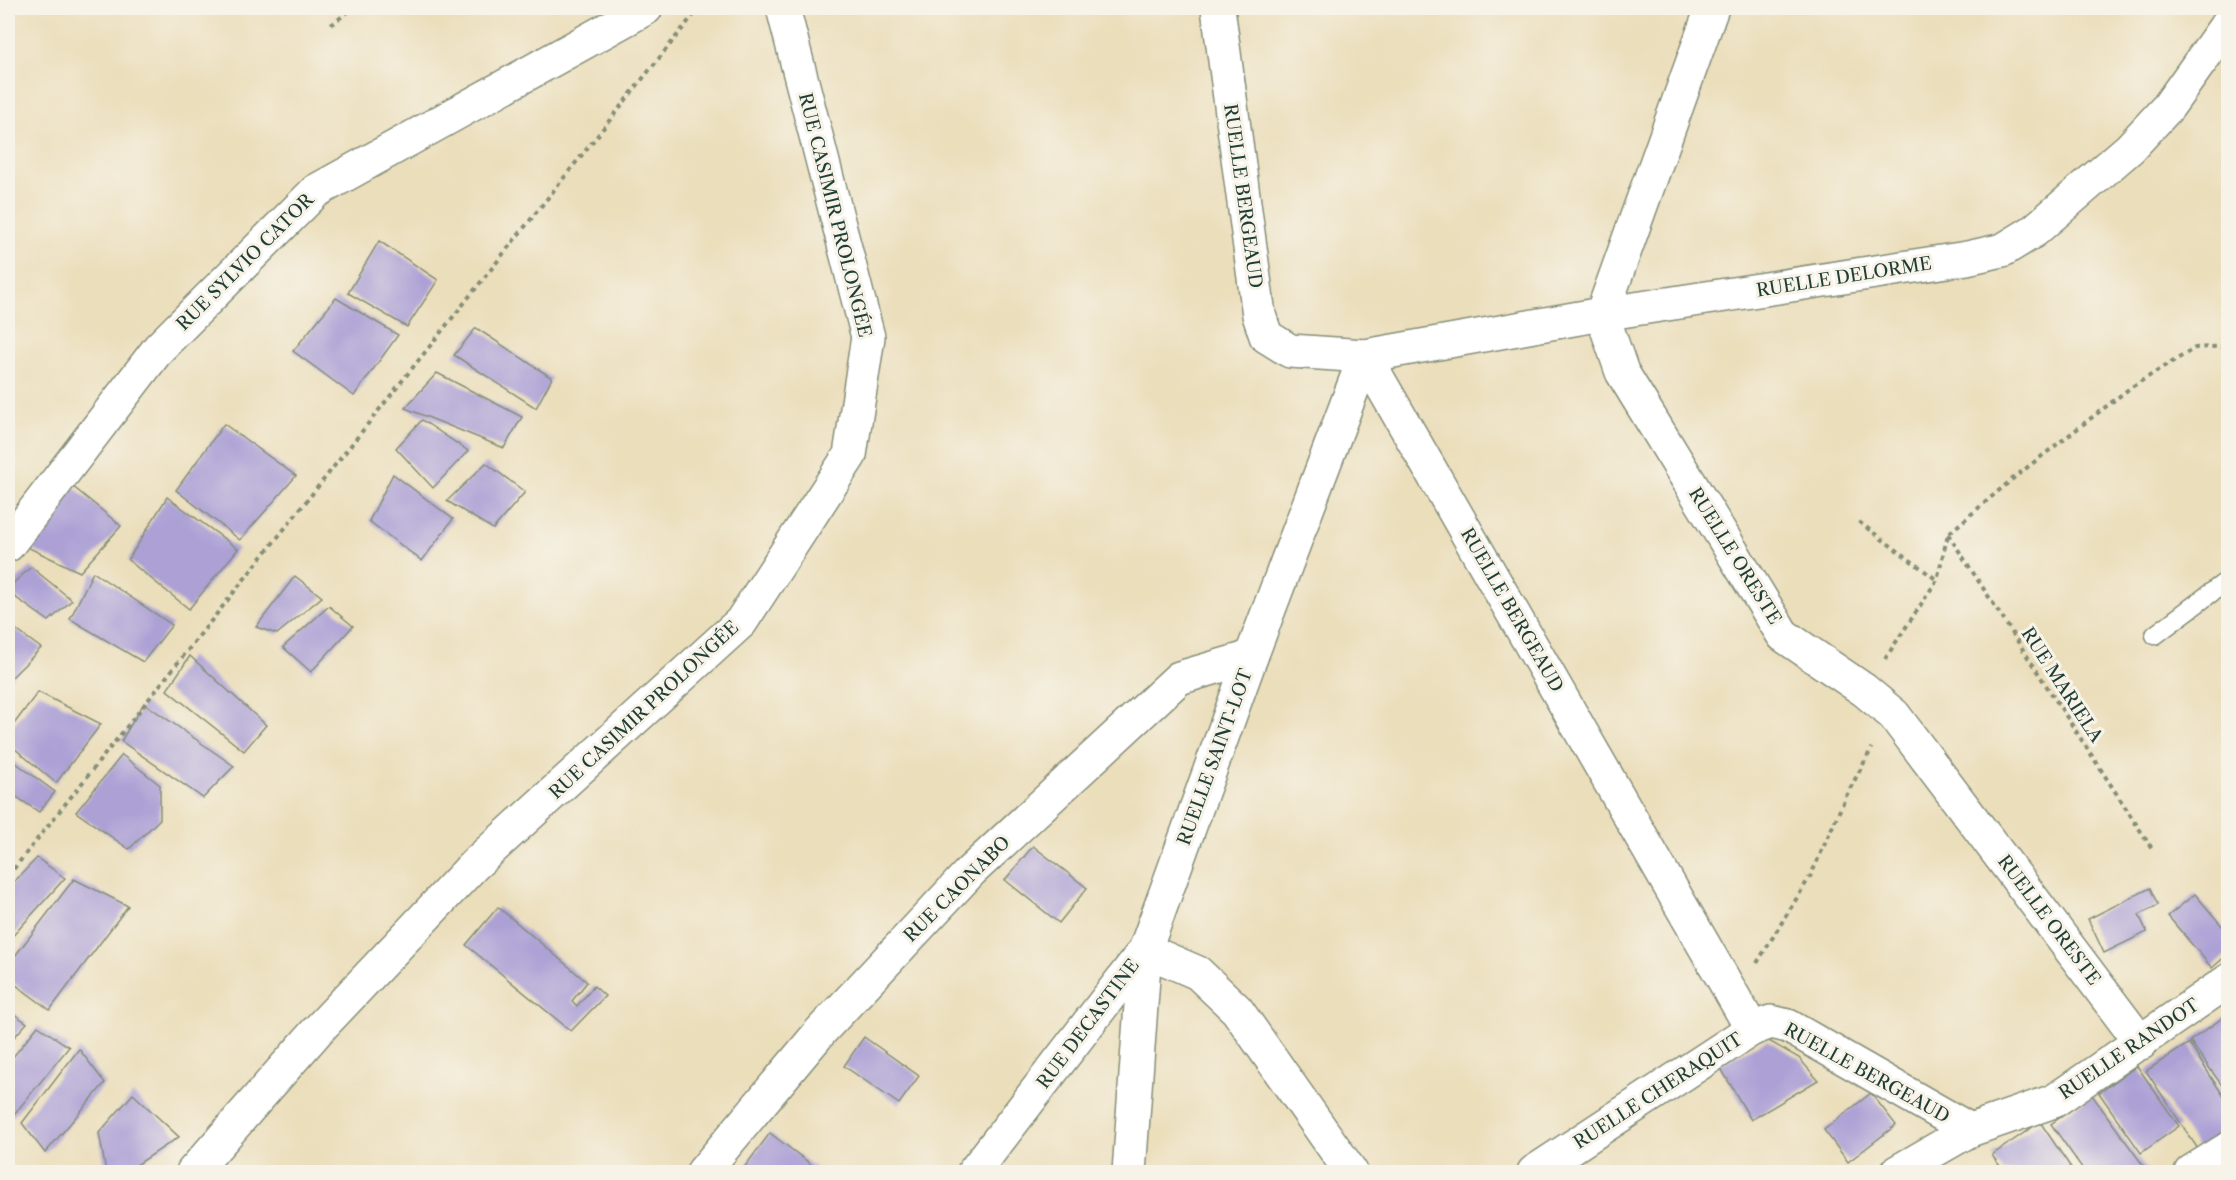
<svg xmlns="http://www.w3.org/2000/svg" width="2236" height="1180" font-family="'Libre Caslon Text',serif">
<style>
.building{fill:#aca0d5}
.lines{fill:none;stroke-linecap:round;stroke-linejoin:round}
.lane-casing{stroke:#858e78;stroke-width:21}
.street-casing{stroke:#858e78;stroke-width:36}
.path{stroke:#858e78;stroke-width:4;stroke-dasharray:4.5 4.5;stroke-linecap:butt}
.lane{stroke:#fff;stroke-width:18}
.street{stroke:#fff;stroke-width:33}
.labels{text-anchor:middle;stroke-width:6;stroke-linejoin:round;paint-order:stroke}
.street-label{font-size:18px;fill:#1f3d34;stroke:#f7f3e8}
</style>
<rect width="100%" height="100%" fill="#f7f3e8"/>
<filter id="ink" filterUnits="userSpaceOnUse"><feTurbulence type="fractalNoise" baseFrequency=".0167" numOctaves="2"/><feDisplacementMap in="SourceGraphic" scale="12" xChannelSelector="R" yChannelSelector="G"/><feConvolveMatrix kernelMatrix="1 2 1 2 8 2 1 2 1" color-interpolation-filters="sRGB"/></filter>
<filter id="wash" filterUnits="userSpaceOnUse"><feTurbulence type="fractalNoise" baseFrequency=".008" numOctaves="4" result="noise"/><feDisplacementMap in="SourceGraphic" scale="24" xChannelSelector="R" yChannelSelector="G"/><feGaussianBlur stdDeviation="1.35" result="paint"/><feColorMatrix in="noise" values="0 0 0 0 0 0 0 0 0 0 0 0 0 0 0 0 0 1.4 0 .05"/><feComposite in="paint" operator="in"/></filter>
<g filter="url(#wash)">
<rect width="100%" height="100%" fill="#ebdebb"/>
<g id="blocks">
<g class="building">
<polygon points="379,241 438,280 407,327 348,293"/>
<polygon points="336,298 398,335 354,396 293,351"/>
<polygon points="476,328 552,378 536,408 454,355"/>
<polygon points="437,373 522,417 504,448 405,408"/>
<polygon points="422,420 468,451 433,488 396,448"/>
<polygon points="224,424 296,476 240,540 176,490"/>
<polygon points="486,463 525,492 493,529 447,501"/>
<polygon points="393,474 453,519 422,561 369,521"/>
<polygon points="71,485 121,526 80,572 27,547"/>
<polygon points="167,497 238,549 189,609 128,560"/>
<polygon points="31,567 72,600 49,621 8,592 8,588"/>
<polygon points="93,572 172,625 143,662 70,619"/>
<polygon points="295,576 322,597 277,634 256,627"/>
<polygon points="329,606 353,626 311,672 283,647"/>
<polygon points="8,624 41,648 8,681"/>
<polygon points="190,656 266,725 244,751 167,690"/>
<polygon points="38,692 101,724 56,783 8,743 8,732"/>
<polygon points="144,703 234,766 203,798 121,741"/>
<polygon points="122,755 160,785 160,819 129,849 76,812"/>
<polygon points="8,757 55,792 39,812 8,791"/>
<polygon points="1033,846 1087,888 1059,923 1005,880"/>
<polygon points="37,858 65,878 8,941 8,888"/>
<polygon points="74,879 128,906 50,1010 8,979 8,965"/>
<polygon points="2150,888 2158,905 2139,915 2147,932 2104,953 2088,919"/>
<polygon points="2195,894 2228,933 2228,954 2212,968 2168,916"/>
<polygon points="498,907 587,982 572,1001 577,1006 594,986 605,996 571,1031 466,945"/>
<polygon points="8,1010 27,1023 8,1044"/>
<polygon points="2228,1014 2228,1094 2190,1041"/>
<polygon points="38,1026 69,1047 8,1122 8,1063"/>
<polygon points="864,1037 919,1076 899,1104 844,1066"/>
<polygon points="1767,1040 1799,1058 1818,1080 1751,1120 1719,1065"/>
<polygon points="2189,1043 2228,1103 2228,1133 2200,1152 2146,1071"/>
<polygon points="79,1049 105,1083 45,1153 22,1123"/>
<polygon points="2137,1066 2179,1126 2141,1153 2099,1093"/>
<polygon points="1871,1093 1896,1125 1848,1162 1824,1130"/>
<polygon points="133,1094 179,1137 126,1172 106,1172 99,1133"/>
<polygon points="2092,1095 2148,1172 2085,1172 2051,1124"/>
<polygon points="2040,1122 2074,1172 2004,1172 1992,1155"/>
<polygon points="770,1133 821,1172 748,1172 743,1169"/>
</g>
</g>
</g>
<g filter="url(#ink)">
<use href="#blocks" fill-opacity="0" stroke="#858e78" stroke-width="1.5"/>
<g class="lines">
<defs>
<polyline id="lane" points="2155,635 2228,580"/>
<g id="street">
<polyline points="1218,8 1259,315 1266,336 1290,351 1365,356 1602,314 1967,258 2003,250 2034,231 2130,148 2168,107 2228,23"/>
<polyline points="1712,8 1602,314 1622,372 1783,635 1864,690 1894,715 2141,1043"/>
<polyline points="1365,356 1752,1029 1771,1022 1788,1026 1970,1130"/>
<polyline points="8,545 159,348 316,191 646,8"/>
<polyline points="193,1172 317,1031 474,865 741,622 850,455 868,337 783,8"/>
<polyline points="703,1172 821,1031 971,871 1179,678 1251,657"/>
<polyline points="974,1172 1145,950 1198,973 1237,1010 1351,1172"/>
<polyline points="1129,1172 1145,950 1251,657 1365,356"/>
<polyline points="1534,1172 1752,1029"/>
<polyline points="1897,1172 1970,1130 2054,1101 2228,981"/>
<polyline points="2191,1172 2228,1149"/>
</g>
</defs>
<use href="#lane" class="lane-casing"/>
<use href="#street" class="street-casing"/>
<g class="path">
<polyline points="331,25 353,8"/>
<polyline points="1859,522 1937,580"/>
<polyline points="1948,534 2153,850"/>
<polyline points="1885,659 1937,580 1948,534 2016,476 2130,388 2195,348 2228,346"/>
<polyline points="8,876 699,8"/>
<polyline points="1757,963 1811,875 1846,796 1872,748"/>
</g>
<use href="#lane" class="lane"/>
<use href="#street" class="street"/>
</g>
</g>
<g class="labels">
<g class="street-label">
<text transform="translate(1243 196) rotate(82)" y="6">RUELLE BERGEAUD</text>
<text transform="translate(835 215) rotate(76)" y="6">RUE CASIMIR PROLONGÉE</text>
<text transform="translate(245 262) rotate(-45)" y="6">RUE SYLVIO CATOR</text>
<text transform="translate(1844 277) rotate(-9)" y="6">RUELLE DELORME</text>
<text transform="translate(1735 556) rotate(58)" y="6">RUELLE ORESTE</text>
<text transform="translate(1512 610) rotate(60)" y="6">RUELLE BERGEAUD</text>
<text transform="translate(2062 685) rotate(57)" y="6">RUE MARIELA</text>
<text transform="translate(644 710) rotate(-43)" y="6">RUE CASIMIR PROLONGÉE</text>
<text transform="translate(1215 757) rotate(-70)" y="6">RUELLE SAINT-LOT</text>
<text transform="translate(957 889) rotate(-45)" y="6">RUE CAONABO</text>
<text transform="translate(2049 920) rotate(53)" y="6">RUELLE ORESTE</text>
<text transform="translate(1088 1024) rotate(-53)" y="6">RUE DECASTINE</text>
<text transform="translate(2129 1049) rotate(-34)" y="6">RUELLE RANDOT</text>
<text transform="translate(1867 1073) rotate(29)" y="6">RUELLE BERGEAUD</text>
<text transform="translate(1658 1091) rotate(-33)" y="6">RUELLE CHERAQUIT</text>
</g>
</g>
<rect width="2236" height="1180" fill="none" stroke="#f7f3e8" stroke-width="30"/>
</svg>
